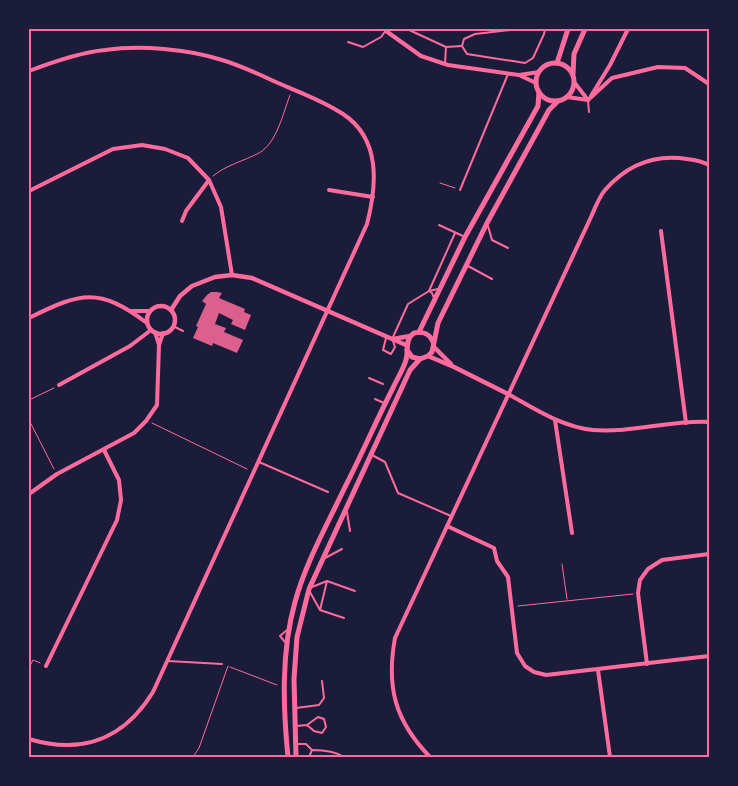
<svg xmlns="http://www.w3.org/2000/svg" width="738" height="786" font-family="Quicksand,sans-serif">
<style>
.building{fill:#dd5f8e}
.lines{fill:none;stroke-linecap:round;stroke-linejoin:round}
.path{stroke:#ff6b9d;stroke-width:1}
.service{stroke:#ff6b9d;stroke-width:2}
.minor{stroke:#ff6b9d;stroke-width:4}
.tertiary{stroke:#ff6b9d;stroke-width:4.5}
.secondary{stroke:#ff6b9d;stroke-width:5}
.neatline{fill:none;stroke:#ff6b9d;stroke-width:2}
</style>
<rect width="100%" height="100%" fill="#1b1b3a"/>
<polygon class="building" points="211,292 217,292 222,293 219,298 245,309 244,312 251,315 245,330 231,324 233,320 219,313 215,324 226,328 224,332 243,340 237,353 213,343 212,346 193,338 198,327 196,326 206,304 202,301 207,295"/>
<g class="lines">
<g class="path">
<path d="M213,176c13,-11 31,-15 46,-23 18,-10 24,-40 31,-58"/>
<polyline points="440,183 455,188"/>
<polyline points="29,400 54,388"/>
<polyline points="29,420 54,469"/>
<polyline points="152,423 247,469"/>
<polyline points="562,564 567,599"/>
<polyline points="518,606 633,594"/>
<polyline points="230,667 277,685"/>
<polyline points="29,668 33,660 40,663"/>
<polyline points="193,757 199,748 228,666"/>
</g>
<g class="service">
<polyline points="407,29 446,47 462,46"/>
<polyline points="520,29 475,34 464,39 462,46 467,54 525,63 533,58 544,34 545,29"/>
<polyline points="348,42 363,47 381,37 387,29"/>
<polyline points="445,64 446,47"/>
<polyline points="588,101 589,112"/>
<polyline points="460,190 508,74"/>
<polyline points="439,225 465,237"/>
<polyline points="488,226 492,240 508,248"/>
<polyline points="468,266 492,279"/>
<polyline points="434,298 432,293 429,291 438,289"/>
<polyline points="173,326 183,331"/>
<polyline points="393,337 408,304 429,291 455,233"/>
<polyline points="386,338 383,350 391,354 395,347 393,341"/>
<polyline points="369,378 383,384"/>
<polyline points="375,399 384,403"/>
<polyline points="372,455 385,462 398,493 451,516"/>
<polyline points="259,462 328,492"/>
<polyline points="347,512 350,531"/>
<polyline points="325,558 342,549"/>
<polyline points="312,587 327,581 355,591"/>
<polyline points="310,592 320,610 344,618"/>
<polyline points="320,610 327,581"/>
<polyline points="285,642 280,636 287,630"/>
<polyline points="168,661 222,664"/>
<polyline points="296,708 319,705 324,698 322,681"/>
<polyline points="296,726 307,725 314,731 322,733 326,727 324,719 318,717 307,725"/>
<polyline points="297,744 306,744 312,750"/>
<path d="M309,757l3,-7c12,0 23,1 32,7"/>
</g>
<g class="minor">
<polyline points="386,31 421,56 448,65 519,75 536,83"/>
<path d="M29,71c21,-8 54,-19 76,-21 35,-5 83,-1 117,10 21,6 42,17 63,26 19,8 40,16 58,28 38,25 34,71 24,110l-214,468c-29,47 -71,63 -124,47"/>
<polyline points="519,75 539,72"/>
<polyline points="574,82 588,100"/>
<polyline points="591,96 610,65 628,29"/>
<polyline points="567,97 588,100"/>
<polyline points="588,100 612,78 658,67 685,68 709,84"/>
<polyline points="329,190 373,197"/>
<polyline points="29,191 113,149 142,145 165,149 188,158 209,180 221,207 232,275"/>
<polyline points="182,221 186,211 209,180"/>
<polyline points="661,231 686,423"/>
<polyline points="131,311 150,311"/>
<path d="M29,318c52,-26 70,-31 118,5"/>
<polyline points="155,332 159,345"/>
<polyline points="59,385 130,346 151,330"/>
<path d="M508,394c27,15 54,33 85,36 39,3 78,-10 116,-8"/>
<polyline points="555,420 572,533"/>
<polyline points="29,494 57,474 134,433 146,421 157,405 159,345 163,333"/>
<polyline points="447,526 494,548 497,561 508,577 517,653 525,666 534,672 546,675 709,656"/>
<polyline points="647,664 638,593 640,580 648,569 662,560 709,554"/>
<polyline points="46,666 117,520 121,500 119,480 104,450"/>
<polyline points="598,670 610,757"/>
<path d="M430,757c-35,-36 -44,-70 -35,-119l196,-421c4,-9 8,-20 14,-27 22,-25 50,-36 82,-31 8,1 15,2 22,6"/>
</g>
<g class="tertiary">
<circle cx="161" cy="320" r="14"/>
<polyline points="171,310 180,296 192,286 215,277 232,275 252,278 406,345"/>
<polyline points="393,339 410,336"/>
<polyline points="434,347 451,364"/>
<polyline points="428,356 454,367 508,394"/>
</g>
<g class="secondary">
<polyline points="557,63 568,29"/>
<circle cx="555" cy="82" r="19"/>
<polyline points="573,74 574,54 585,29"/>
<polyline points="419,332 465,237 538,106 539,92"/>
<polyline points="407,350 412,357 420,359 428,356 432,352 438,323 487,223 549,110 558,101"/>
<path d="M288,757c-5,-50 -7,-105 7,-155 11,-40 32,-77 50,-115 17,-33 31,-66 48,-99 4,-9 10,-18 13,-28 3,-10 -2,-20 8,-27 9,-2 16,1 19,9"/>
<polyline points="296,757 294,679 297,637 309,589 410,370 420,359"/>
</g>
</g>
<rect width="738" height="786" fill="none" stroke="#1b1b3a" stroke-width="60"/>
<rect x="30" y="30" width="678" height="726" class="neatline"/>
</svg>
